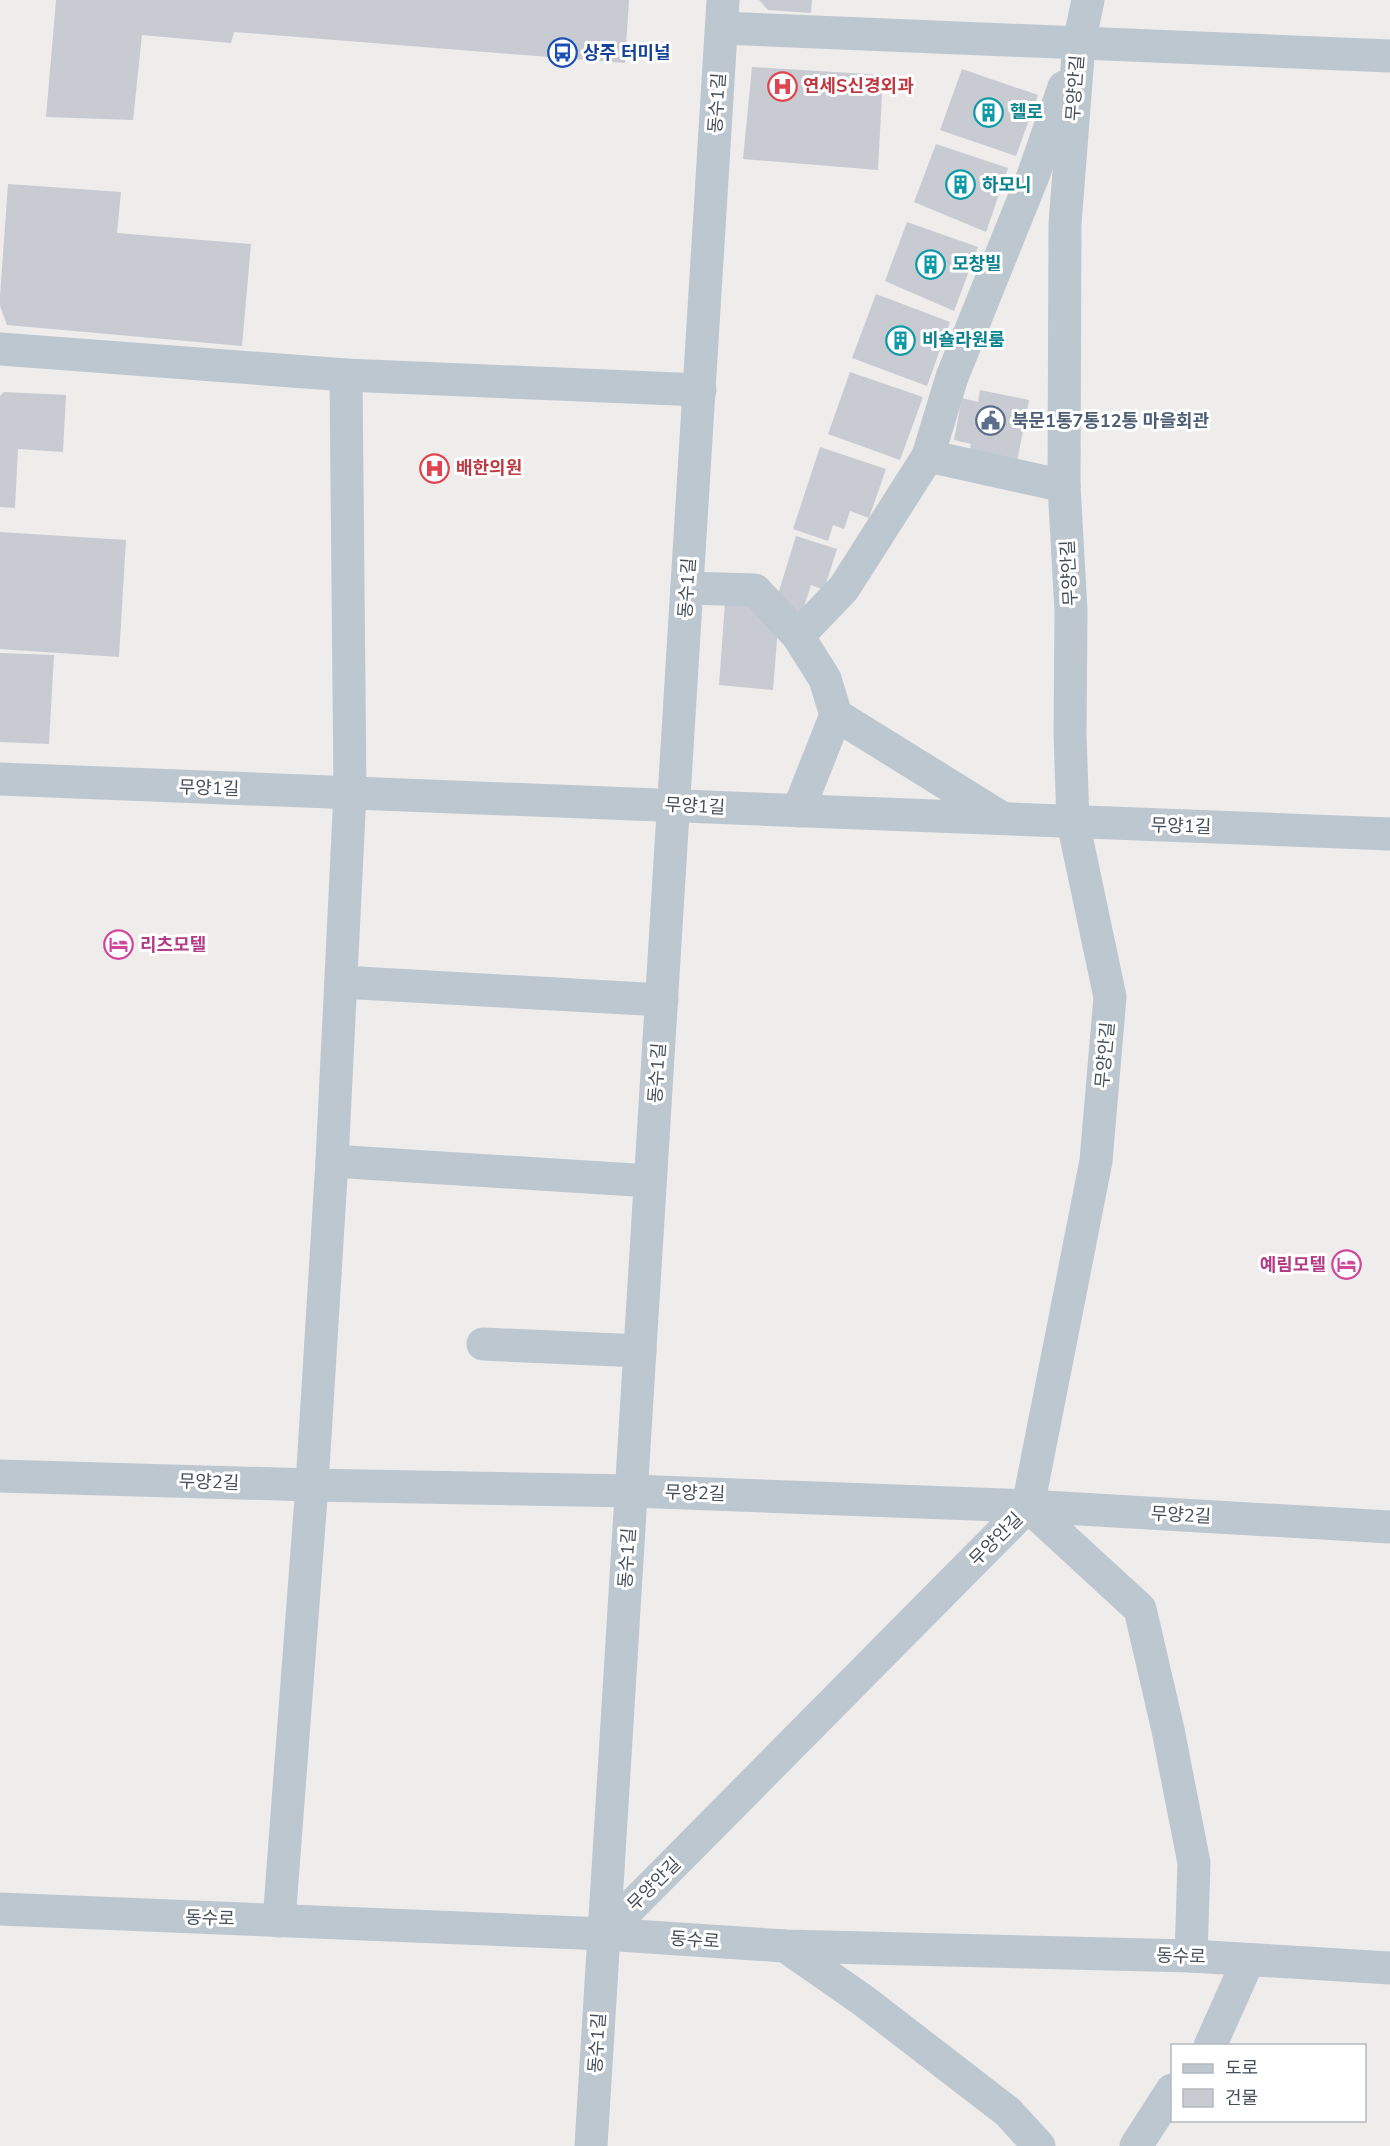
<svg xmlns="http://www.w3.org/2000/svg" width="1390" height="2146" font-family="'Nunito Sans','Noto Sans KR',sans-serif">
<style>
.building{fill:#c9cbd2}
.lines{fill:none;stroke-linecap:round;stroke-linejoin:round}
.minor{stroke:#bdc7cf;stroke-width:33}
.labels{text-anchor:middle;stroke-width:6;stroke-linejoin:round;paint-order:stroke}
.transit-label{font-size:18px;font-weight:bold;fill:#164399;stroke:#fff;text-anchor:start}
.health-label{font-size:18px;font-weight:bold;fill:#be3a42;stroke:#fff;text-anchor:start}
.street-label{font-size:18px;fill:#454f5a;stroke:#fff}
.culture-label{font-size:18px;font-weight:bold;fill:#0d838f;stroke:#fff;text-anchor:start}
.service-label{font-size:18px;font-weight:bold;fill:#4e5e75;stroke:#fff;text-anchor:start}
.hotel-label{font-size:18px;font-weight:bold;fill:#b23c85;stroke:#fff;text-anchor:start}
</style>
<rect width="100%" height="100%" fill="#efecec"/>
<g class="building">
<polygon points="56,0 629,0 625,63 234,32 231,43 142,35 133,120 46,117"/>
<polygon points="759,0 812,0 811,13 768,10"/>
<polygon points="752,67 883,75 878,170 743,159"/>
<polygon points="962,69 1038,95 1016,156 940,130"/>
<polygon points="936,144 1008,168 986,232 914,202"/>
<polygon points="8,184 121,192 117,233 251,244 242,346 7,325 0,306 0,296"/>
<polygon points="907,222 978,247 954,311 885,281"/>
<polygon points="876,294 950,322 927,386 852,358"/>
<polygon points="850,372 923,397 900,460 828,434"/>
<polygon points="980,390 1029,400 1016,467 968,458 971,444 954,440 962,398 978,402"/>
<polygon points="4,392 66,395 63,452 18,449 15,508 0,507 0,396"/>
<polygon points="820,447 886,469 869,518 850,511 844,529 833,525 828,541 793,529"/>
<polygon points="0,532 126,540 119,657 0,649"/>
<polygon points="796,536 837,549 824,590 811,585 802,613 775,604"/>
<polygon points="725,603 757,607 778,627 773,690 719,685"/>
<polygon points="0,653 54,655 49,744 0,742"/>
</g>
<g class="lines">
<g class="minor">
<polyline points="722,28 1390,56"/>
<polyline points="0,349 346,375 700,390"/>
<polyline points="928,456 1064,486"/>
<polyline points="687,588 755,590 798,636 844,588 928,456 952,377 1033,176 1064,87"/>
<polyline points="798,636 825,679 836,715 1002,818"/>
<polyline points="0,779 1390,834"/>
<polyline points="798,811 836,715"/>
<polyline points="341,982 662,1000"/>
<polyline points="332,1161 650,1181"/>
<polyline points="483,1344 640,1351"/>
<polyline points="0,1476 312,1485 632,1491 1028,1506 1390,1527"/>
<polyline points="1028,1506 1140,1609 1168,1730 1194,1863 1191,1956"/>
<polyline points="0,1909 604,1934 785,1946 1191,1956 1390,1968"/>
<polyline points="279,1921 312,1485 332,1161 350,793 346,375"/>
<polyline points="604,1934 1028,1506 1096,1161 1110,997 1073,822 1070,734 1071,611 1064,486 1065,224 1079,43 1088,0"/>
<polyline points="785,1946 864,2001 1008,2112 1039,2146"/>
<polyline points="1210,2046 1248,1961"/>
<polyline points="591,2146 723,0"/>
<polyline points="1136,2146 1172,2090"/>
</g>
</g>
<defs>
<symbol id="bus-ring" viewBox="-11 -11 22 22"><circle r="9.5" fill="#fff" stroke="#1a4fb4" stroke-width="1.5"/><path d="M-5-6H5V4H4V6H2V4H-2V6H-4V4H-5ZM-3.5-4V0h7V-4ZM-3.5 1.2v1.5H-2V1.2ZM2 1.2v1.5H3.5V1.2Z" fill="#1a4fb4"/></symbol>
<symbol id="hospital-ring" viewBox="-11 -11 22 22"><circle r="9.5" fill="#fff" stroke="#e0444e" stroke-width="1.5"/><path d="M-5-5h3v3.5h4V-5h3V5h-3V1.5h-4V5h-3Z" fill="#e0444e"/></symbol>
<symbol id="building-ring" viewBox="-11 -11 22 22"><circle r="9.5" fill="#fff" stroke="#0f9aa8" stroke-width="1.5"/><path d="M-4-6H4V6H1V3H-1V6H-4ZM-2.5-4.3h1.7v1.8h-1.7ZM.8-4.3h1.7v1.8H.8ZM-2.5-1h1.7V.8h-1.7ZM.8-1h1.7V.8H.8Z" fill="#0f9aa8"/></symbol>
<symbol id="civic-ring" viewBox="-11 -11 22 22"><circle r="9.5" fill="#fff" stroke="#5c6f8a" stroke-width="1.5"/><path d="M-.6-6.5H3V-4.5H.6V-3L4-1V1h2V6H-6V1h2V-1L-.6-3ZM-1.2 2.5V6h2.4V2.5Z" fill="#5c6f8a"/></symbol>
<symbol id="hotel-ring" viewBox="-11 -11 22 22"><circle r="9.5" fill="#fff" stroke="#d1479c" stroke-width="1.5"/><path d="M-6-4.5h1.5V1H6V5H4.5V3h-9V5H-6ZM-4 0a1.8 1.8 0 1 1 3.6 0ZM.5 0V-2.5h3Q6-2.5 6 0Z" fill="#d1479c"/></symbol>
</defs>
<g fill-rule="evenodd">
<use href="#bus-ring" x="546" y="36" width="33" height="33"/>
<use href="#hospital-ring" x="766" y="70" width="33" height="33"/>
<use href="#building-ring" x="972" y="96" width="33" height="33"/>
<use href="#building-ring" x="944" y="168" width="33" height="33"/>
<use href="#building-ring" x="914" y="248" width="33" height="33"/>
<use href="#building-ring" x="884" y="324" width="33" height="33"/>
<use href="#civic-ring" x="974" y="404" width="33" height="33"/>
<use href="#hospital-ring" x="418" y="452" width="33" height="33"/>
<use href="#hotel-ring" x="102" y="928" width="33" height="33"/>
<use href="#hotel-ring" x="1330" y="1248" width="33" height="33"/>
</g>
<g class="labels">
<g class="transit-label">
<text x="583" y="59">상주 터미널</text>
</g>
<g class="health-label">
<text x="803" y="92">연세S신경외과</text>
<text x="456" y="474">배한의원</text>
</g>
<g class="street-label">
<text transform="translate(1075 88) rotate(-86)" y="6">무양안길</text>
<text transform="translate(717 103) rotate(-86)" y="6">동수1길</text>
<text transform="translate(1069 573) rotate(-93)" y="6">무양안길</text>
<text transform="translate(687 588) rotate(-86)" y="6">동수1길</text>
<text transform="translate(209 788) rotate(2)" y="6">무양1길</text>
<text transform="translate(695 806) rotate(3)" y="6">무양1길</text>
<text transform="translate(1181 826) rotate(2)" y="6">무양1길</text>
<text transform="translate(1105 1055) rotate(-85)" y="6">무양안길</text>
<text transform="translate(657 1073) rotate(-86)" y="6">동수1길</text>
<text transform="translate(209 1482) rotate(2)" y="6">무양2길</text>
<text transform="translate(695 1493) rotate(2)" y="6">무양2길</text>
<text transform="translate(1181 1515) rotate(3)" y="6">무양2길</text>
<text transform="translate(996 1539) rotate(-45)" y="6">무양안길</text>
<text transform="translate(627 1558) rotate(-86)" y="6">동수1길</text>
<text transform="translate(654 1884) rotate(-45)" y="6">무양안길</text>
<text transform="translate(210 1918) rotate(2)" y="6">동수로</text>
<text transform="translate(695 1940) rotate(4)" y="6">동수로</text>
<text transform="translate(1181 1956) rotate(2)" y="6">동수로</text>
<text transform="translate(597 2043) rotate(-86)" y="6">동수1길</text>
</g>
<g class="culture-label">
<text x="1010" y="118">헬로</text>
<text x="982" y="191">하모니</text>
<text x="952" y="270">모창빌</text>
<text x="922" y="346">비숄라원룸</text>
</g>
<g class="service-label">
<text x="1012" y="427">북문1통7통12통 마을회관</text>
</g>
<g class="hotel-label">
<text x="140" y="951">리츠모텔</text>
<text x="1326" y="1271" text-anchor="end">예림모텔</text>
</g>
</g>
<rect x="1171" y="2044" width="195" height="78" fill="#ffffff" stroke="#b5b9bd" stroke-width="1.5"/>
<rect x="1183" y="2064" width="30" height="9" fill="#bdc7cf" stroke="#b5b9bd" stroke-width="1.5"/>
<text x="1225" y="2074" font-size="18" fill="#454f5a">도로</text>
<rect x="1183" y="2089" width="30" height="18" fill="#c9cbd2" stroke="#b5b9bd" stroke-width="1.5"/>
<text x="1225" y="2104" font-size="18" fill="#454f5a">건물</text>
</svg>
